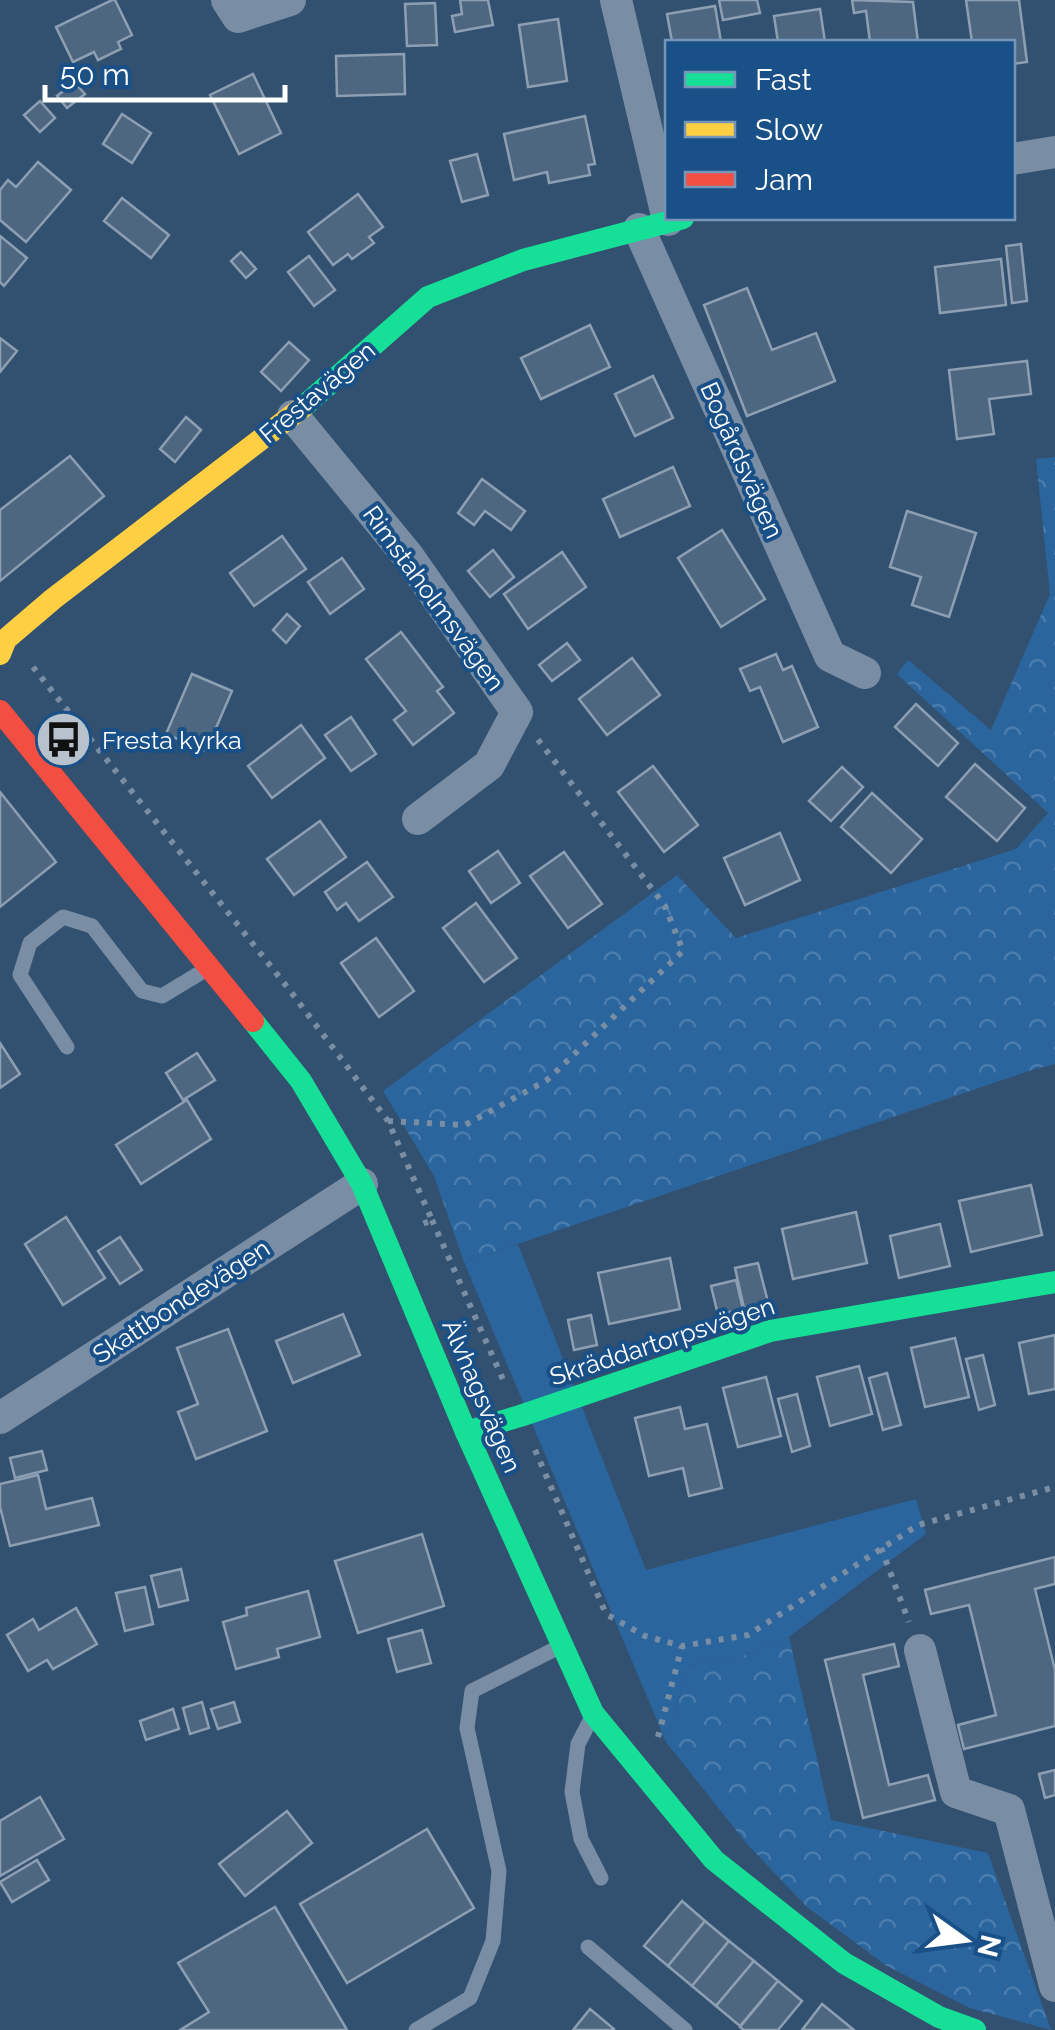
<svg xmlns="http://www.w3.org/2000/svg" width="1055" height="2030" font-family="Raleway,sans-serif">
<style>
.green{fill:#2a659e}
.forest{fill:url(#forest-crowns)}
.building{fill:#4e6780;stroke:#8d9fb2;stroke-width:2.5}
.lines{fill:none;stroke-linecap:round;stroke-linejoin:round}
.path{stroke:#798ea4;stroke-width:6;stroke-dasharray:5 8;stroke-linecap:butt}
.lane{stroke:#798ea4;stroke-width:15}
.street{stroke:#798ea4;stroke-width:32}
.fast{stroke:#16e098;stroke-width:22}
.slow{stroke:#ffcf43;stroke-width:22}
.jam{stroke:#f24e42;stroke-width:22}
.labels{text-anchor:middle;stroke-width:8;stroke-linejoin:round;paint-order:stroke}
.street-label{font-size:25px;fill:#fff;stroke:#195088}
.poi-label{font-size:25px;fill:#fff;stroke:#195088;text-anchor:start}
</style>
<defs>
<pattern id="forest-crowns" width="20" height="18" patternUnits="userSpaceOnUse" patternTransform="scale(2.5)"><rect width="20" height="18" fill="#2a659e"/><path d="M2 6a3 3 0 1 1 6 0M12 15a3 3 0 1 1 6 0" fill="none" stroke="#4a7cad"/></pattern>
</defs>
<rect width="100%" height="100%" fill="#32506f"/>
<polygon class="green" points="518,1244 646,1570 916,1499 926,1534 789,1637 733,1660 689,1665 666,1742 464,1262"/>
<g class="forest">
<polygon points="1055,457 1055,1064 1035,1069 464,1262 434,1176 383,1091 677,875 736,938 1016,849 1048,813 897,674 908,660 991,730 1050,594 1036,459"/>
<polygon points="789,1637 831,1820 988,1853 1051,2030 970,2008 887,1966 807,1907 747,1844 666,1742 689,1665 733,1660"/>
</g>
<g class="building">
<polygon points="112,0 115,0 132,35 118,42 121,49 98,60 94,52 73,62 56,27"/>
<polygon points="460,0 488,0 493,25 455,32 452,16 462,14"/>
<polygon points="719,0 757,0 760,13 723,20"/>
<polygon points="852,0 913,2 918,42 870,42 866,11 854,13"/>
<polygon points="966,0 1019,0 1027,62 1012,64 1012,42 972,42"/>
<polygon points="435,3 437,45 407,46 405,4"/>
<polygon points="715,6 721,42 672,42 667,14"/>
<polygon points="820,9 825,42 778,42 774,16"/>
<polygon points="558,19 567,81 528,87 519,25"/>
<polygon points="404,54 405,94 337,96 336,56"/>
<polygon points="253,74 281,133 239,154 210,95"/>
<polygon points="74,82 85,94 67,108 57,96"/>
<polygon points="40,101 55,118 40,132 24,115"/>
<polygon points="122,114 151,133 132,163 103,144"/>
<polygon points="585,116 595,164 588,165 590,175 549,183 547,172 514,180 504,134"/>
<polygon points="477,154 488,195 462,202 450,161"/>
<polygon points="38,162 71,190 26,242 0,220 0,190 8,180 16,187"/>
<polygon points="358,194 383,227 369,237 374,243 352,259 348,254 333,265 308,232"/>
<polygon points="122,198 169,235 151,258 104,221"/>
<polygon points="0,236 27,258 4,286 0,282"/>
<polygon points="1021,244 1027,301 1012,303 1006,246"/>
<polygon points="241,252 256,269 246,278 231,261"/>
<polygon points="309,256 335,290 314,306 288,272"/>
<polygon points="1001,259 1006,305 940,313 935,267"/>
<polygon points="747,288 772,350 816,333 835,381 747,416 704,305"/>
<polygon points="590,325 610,367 541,399 521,358"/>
<polygon points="0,338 17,351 0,372"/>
<polygon points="289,342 309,360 281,391 261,372"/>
<polygon points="1027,361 1031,394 989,399 994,434 957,439 949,370"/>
<polygon points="653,376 673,418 635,436 615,394"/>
<polygon points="186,417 201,430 175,462 160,449"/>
<polygon points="70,456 104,496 0,581 0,510"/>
<polygon points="673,467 690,506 620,537 603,499"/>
<polygon points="482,479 525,511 511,530 485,511 474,525 458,513"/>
<polygon points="907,511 976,533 949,617 912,605 921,577 890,567"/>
<polygon points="722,530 765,599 721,627 678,558"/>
<polygon points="282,536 306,569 254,606 230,573"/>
<polygon points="493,550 514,577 490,597 468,571"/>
<polygon points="562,552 586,587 528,629 504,594"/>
<polygon points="342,558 364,589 330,614 308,582"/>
<polygon points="287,614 300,626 286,643 273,630"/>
<polygon points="401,632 443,687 437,691 454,713 413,745 394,720 406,711 366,659"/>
<polygon points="567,643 580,660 552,681 539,665"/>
<polygon points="776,654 783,670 792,666 818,727 783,742 760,687 750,691 740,669"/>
<polygon points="632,658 660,695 607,735 579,699"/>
<polygon points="192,674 232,691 206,751 166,734"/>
<polygon points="916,704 958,743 938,766 895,727"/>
<polygon points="351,717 376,754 351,771 325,735"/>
<polygon points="301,725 325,758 272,798 248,766"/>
<polygon points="975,764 1025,808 997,841 946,797"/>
<polygon points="653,766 698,825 664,852 618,792"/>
<polygon points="842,767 863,787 831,821 809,801"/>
<polygon points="0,792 56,862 0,907"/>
<polygon points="872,793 922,839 891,873 841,827"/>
<polygon points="320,821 346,857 294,895 267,859"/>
<polygon points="780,833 800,880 745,905 724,858"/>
<polygon points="498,851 520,883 491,903 469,871"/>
<polygon points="564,852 602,904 568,928 530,876"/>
<polygon points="367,862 393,897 359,921 346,903 337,910 325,892"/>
<polygon points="476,903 517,958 484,982 443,928"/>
<polygon points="376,938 414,991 379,1017 341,963"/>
<polygon points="0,1043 20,1074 0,1088"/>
<polygon points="197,1053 215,1080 183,1100 166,1073"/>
<polygon points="187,1100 211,1139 141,1184 116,1145"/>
<polygon points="1031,1185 1042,1235 971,1252 959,1201"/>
<polygon points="856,1212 867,1263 793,1279 782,1229"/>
<polygon points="66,1217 105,1278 63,1305 25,1244"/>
<polygon points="940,1224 950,1266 899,1278 890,1236"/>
<polygon points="120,1237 142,1270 120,1284 98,1251"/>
<polygon points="670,1258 680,1309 609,1324 598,1273"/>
<polygon points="758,1263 768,1302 744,1308 735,1268"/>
<polygon points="736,1280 743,1309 718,1315 711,1286"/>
<polygon points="343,1314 360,1355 293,1383 276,1341"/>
<polygon points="591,1315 597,1345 574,1350 568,1320"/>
<polygon points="228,1329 267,1431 196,1459 178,1412 198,1404 177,1348"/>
<polygon points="1055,1335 1055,1389 1029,1394 1019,1343"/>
<polygon points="955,1338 969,1397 925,1407 911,1348"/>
<polygon points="983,1355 995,1405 979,1410 966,1359"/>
<polygon points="859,1366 872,1414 830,1426 817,1377"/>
<polygon points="887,1373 901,1425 883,1430 869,1378"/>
<polygon points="766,1377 781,1436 738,1447 723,1388"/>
<polygon points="797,1394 810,1446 792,1452 778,1399"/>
<polygon points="680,1407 685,1429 707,1424 722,1488 689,1496 683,1468 649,1476 635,1418"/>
<polygon points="42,1451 47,1470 15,1478 10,1458"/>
<polygon points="38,1475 46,1509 92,1498 99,1525 10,1546 0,1507 0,1484"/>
<polygon points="422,1534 444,1606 358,1633 335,1561"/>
<polygon points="1055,1557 1055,1584 1035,1589 1055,1670 1055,1726 964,1749 958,1725 996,1715 969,1605 931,1614 925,1590"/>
<polygon points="181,1569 188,1600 159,1607 151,1576"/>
<polygon points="145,1587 153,1624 125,1631 116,1593"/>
<polygon points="308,1591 320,1637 277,1649 279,1657 236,1669 223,1622 247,1615 246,1608"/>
<polygon points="76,1608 97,1644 53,1669 47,1660 28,1671 7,1635 33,1619 39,1630"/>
<polygon points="422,1630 431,1663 397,1672 388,1639"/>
<polygon points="894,1644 899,1666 863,1675 889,1785 928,1775 935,1800 863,1818 825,1660"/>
<polygon points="202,1702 209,1728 190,1734 183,1708"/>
<polygon points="234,1702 240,1722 218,1729 211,1709"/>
<polygon points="173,1709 179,1729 146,1740 140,1721"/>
<polygon points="1055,1770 1055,1795 1045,1798 1039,1774"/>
<polygon points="40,1797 64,1839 0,1876 0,1821"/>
<polygon points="287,1811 312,1843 245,1896 219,1864"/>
<polygon points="427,1829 474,1908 347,1983 300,1904"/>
<polygon points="37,1860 49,1880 12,1902 0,1882"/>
<polygon points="682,1901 705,1921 668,1966 644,1946"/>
<polygon points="275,1907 347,2030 180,2030 209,2012 178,1963"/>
<polygon points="705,1921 729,1941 692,1986 668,1966"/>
<polygon points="729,1941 754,1961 716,2006 692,1986"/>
<polygon points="754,1961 778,1981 740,2026 716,2006"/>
<polygon points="778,1981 802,2001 778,2030 744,2030 740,2027"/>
<polygon points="822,2004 854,2030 802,2030"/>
<polygon points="590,2009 614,2029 613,2030 573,2030"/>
</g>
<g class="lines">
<g class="path">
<polyline points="33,667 288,988 388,1121 432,1220 420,1225"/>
<polyline points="388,1121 465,1125 547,1080 683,951 665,906 536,737"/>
<polyline points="432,1220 505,1384"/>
<polyline points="535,1450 606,1614 645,1636 682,1646 748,1635 918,1525 1055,1487"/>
<polyline points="881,1548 909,1622"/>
<polyline points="658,1737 682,1646"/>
</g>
<g class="lane">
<polyline points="67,1047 20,975 30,943 63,917 92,926 142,991 162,996 205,970"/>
<polyline points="592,1717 578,1744 572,1792 581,1839 601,1878"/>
<polyline points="588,1947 685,2030"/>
<polyline points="416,2030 470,1998 493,1941 499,1871 467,1728 472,1691 559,1647"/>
</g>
<g class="street">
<polyline points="227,0 238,17 290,0"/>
<polyline points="616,0 668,220"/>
<polyline points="1012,159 1055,152"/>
<polyline points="639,229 830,656 865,673"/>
<polyline points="293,416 408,556 517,712 489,765 418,819"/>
<polyline points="0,1418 362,1184"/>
<polyline points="920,1650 956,1792 1009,1810 1055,1986"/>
</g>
<g class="fast">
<polyline points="303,407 428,297 523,260 683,218"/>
<polyline points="253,1021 301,1081 362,1184 466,1432 593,1713 714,1860 844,1963 939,2017 975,2030"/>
<polyline points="466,1432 520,1416 770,1331 1055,1282"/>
</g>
<polyline class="slow" points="0,654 6,639 53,599 303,407"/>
<polyline class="jam" points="0,711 253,1021"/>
</g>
<defs>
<symbol id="bus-disc" viewBox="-11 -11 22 22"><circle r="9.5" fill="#b7c2cd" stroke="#195088"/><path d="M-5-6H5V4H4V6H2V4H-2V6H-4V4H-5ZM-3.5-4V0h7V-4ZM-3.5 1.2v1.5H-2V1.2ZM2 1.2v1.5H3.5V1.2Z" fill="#111"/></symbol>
</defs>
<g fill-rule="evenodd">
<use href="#bus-disc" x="32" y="708" width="63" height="63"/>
</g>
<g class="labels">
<g class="street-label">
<text transform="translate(317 392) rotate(-40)" y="9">Frestavägen</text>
<text transform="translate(742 460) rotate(66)" y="9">Bogårdsvägen</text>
<text transform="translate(434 598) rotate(54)" y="9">Rimstaholmsvägen</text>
<text transform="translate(181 1301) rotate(-33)" y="9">Skattbondevägen</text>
<text transform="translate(662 1341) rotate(-18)" y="9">Skräddartorpsvägen</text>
<text transform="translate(482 1396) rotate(67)" y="9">Älvhagsvägen</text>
</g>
<g class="poi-label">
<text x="102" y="749">Fresta kyrka</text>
</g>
</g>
<rect x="665" y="40" width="350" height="180" fill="#195088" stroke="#7596b8" stroke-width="2.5"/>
<rect x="685" y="72" width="50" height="15" fill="#16e098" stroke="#7596b8" stroke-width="2.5"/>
<text x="755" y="90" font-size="30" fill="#ffffff">Fast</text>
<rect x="685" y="122" width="50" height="15" fill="#ffcf43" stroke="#7596b8" stroke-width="2.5"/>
<text x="755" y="140" font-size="30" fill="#ffffff">Slow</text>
<rect x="685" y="172" width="50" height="15" fill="#f24e42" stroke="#7596b8" stroke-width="2.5"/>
<text x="755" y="190" font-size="30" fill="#ffffff">Jam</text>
<g transform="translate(965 1940) rotate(104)" stroke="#195088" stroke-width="8" paint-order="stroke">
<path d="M0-8L18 38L0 25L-18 38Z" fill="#ffffff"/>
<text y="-15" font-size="28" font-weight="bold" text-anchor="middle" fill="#ffffff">N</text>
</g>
<path d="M45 85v15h240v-15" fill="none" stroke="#ffffff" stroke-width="5"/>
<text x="60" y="85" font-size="30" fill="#ffffff" stroke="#195088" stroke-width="8" paint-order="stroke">50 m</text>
</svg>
